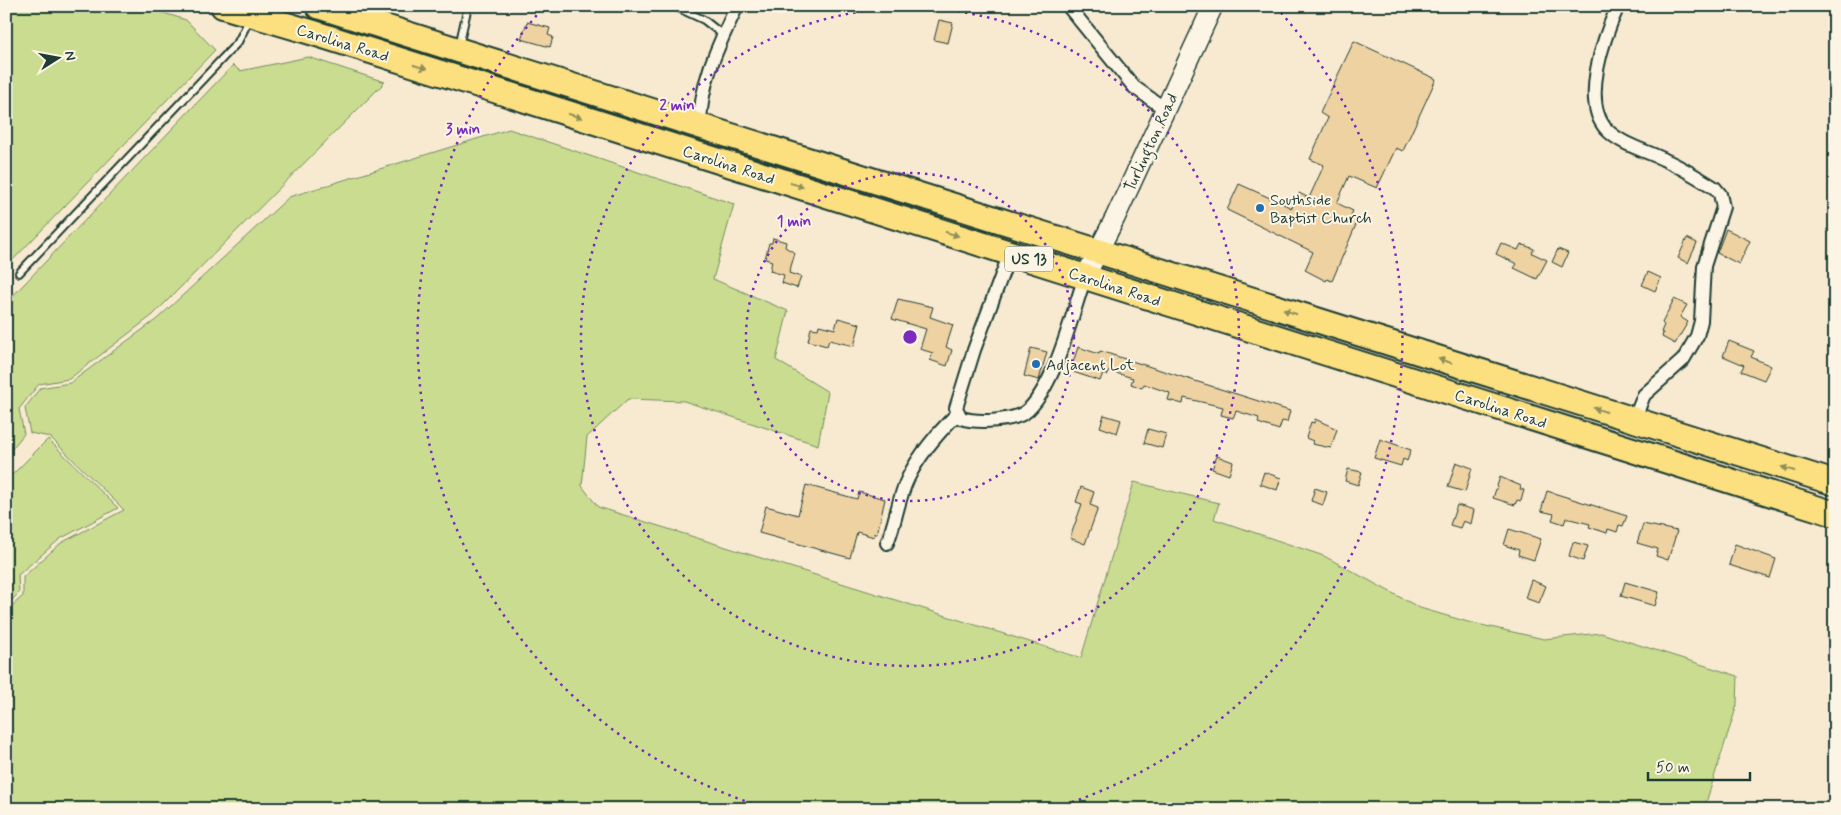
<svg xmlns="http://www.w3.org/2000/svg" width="1841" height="815" font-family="Mynerve,sans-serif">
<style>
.green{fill:#c9dc90;stroke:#748c62}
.building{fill:#efd2a2;stroke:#1f3d34}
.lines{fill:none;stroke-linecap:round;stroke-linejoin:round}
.lane-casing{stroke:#1f3d34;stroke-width:10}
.street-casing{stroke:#1f3d34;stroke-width:16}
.secondary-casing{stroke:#1f3d34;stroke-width:22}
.highway-casing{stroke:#1f3d34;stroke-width:28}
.lane{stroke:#fcf5e5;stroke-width:6}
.street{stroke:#fcf5e5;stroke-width:12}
.secondary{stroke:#fcf5e5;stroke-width:19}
.highway{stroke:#fce080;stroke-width:24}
.oneway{fill:#8e8e5a}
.ring{fill:none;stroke:#7b2cbf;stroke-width:2.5;stroke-dasharray:2.5 5}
.poi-dot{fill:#1f6fb2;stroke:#fcf5e5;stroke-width:2}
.labels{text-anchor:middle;stroke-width:4;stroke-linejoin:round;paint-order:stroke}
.shield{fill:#fcf5e5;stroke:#617469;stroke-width:1}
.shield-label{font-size:15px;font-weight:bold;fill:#1f3d34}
.street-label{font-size:16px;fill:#1f3d34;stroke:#fcf5e5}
.poi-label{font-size:16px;fill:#1f3d34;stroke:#fcf5e5;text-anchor:start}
.centre{fill:#7b2cbf;stroke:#fcf5e5;stroke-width:2.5}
.ring-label{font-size:15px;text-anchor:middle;font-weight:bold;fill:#7b2cbf;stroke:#fcf5e5;stroke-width:4;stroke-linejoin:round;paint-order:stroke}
</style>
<rect width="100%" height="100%" fill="#f8ead1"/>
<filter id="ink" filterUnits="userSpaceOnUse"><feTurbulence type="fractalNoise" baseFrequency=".02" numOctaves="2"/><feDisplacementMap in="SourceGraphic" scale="10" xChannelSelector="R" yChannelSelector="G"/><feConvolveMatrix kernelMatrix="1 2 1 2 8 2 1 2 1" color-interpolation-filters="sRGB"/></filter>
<g filter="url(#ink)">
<g class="green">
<polygon points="6,6 142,6 186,20 215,50 11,262 6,262"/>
<polygon points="308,57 385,82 153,315 69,379 39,384 19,409 24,434 6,456 6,303 233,65 240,71"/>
<polygon points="509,129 734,204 713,279 788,311 776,360 828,392 818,445 684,401 628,399 587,437 582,486 598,507 1081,658 1134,482 1219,503 1214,519 1324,556 1420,608 1468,622 1544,639 1601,633 1738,676 1737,705 1704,809 6,809 6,611 23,596 23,577 61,543 124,510 50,437 30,433 25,408 40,388 70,383 157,319 289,197"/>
<polygon points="48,439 118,508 60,539 18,575 19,593 6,606 6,481"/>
</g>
<g class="building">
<polygon points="939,20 953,23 948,43 934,40"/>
<polygon points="527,22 550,28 548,35 553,37 550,47 521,39"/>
<polygon points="1354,41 1436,79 1403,151 1396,148 1377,188 1349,176 1337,203 1353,211 1350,217 1358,220 1332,281 1327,279 1326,281 1305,270 1313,252 1227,210 1239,184 1292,208 1299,193 1309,198 1324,165 1310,159 1328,118 1320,113"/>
<polygon points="1726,229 1750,241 1739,264 1717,253"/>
<polygon points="773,238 786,242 785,247 795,253 789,273 801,277 797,288 782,283 784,275 770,271 772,261 765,259 769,243 772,243"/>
<polygon points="1687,238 1697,243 1688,263 1678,258"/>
<polygon points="1501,243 1518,250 1521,244 1534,249 1532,253 1547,260 1537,279 1514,268 1517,264 1496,254"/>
<polygon points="1558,249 1568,253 1562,267 1552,262"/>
<polygon points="1648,272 1661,278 1655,291 1642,285"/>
<polygon points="898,299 933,307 930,317 953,325 946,347 952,350 947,366 930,360 933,353 920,349 926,329 892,319"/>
<polygon points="1674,299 1687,305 1680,317 1688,322 1675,344 1662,337 1663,333 1661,332 1664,325 1662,323"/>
<polygon points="838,318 860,324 854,346 829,340 827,346 808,341 811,328 818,329 819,325 835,329"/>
<polygon points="1729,341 1754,351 1751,357 1771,366 1764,380 1741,371 1744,365 1723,356"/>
<polygon points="1078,347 1099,354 1100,351 1290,411 1287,422 1282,421 1279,430 1258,423 1259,418 1236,411 1233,418 1221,415 1223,407 1184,398 1183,404 1168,400 1170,393 1144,384 1142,388 1131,384 1133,378 1109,371 1108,375 1103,373 1100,381 1073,372 1074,370 1071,369"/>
<polygon points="1031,348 1047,352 1039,380 1024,376"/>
<polygon points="1104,415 1121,420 1117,433 1100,427"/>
<polygon points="1315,419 1337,429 1331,448 1312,444 1313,441 1306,438 1311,422 1314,423"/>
<polygon points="1148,429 1166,434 1162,448 1144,443"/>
<polygon points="1380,439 1411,450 1407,461 1403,459 1401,466 1374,458"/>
<polygon points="1217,456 1233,462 1229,475 1212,469"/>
<polygon points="1456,462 1472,468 1465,492 1448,487"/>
<polygon points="1348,469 1362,472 1358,485 1345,481"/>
<polygon points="1264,472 1281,478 1277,490 1260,484"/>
<polygon points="1500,477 1521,486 1520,489 1524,490 1521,501 1517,500 1515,505 1493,498"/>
<polygon points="806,485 857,499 859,492 885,499 877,534 875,533 874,537 857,532 850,558 759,533 766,506 798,515"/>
<polygon points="1081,487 1094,492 1090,505 1098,508 1085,544 1070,538 1082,504 1076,502"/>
<polygon points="1315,488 1327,492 1323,505 1311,501"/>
<polygon points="1547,491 1627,516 1623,526 1619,525 1617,532 1608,529 1607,533 1589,527 1590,524 1566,518 1564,524 1552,520 1554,514 1541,511"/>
<polygon points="1457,505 1474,510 1471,524 1463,521 1460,528 1450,525"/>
<polygon points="1643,524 1677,531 1668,560 1656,556 1658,549 1637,543"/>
<polygon points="1509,529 1541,539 1534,560 1518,555 1519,550 1504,545"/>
<polygon points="1573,542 1588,546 1583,561 1569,556"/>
<polygon points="1735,544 1776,559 1770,578 1729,565"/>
<polygon points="1531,580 1546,586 1539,603 1525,598"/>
<polygon points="1625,582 1659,592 1655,606 1621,596"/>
</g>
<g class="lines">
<defs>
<g id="lane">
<polyline points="674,6 704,20 723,35"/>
<polyline points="459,46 468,6"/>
<polyline points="19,273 238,42 250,18"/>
</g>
<g id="street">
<polyline points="1068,6 1134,87 1165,109"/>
<path d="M1618,6c-14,31 -38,96 -11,124 15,15 40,21 58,30 18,8 34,18 50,28l5,6 3,13 -19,59 -3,55 -4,15 -14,24 -39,35 -10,25"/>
<path d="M700,127c0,-45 18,-81 37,-121"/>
<path d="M1010,253l-36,97 -18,58 5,10c16,5 54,4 67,-8 28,-27 44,-96 57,-133"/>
<path d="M887,543c9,-21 11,-45 21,-65 12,-25 30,-45 49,-64"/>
</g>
<polyline id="secondary" points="1085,277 1115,218 1213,6"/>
<g id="highway">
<polyline points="223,6 314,33 1835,514"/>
<polyline points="318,6 1835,483"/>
</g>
</defs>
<use href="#lane" class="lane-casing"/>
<use href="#street" class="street-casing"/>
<use href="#secondary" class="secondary-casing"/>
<use href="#highway" class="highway-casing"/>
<use href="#lane" class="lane"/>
<use href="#street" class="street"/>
<use href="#secondary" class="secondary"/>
<use href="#highway" class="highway"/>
</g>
<defs><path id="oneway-solid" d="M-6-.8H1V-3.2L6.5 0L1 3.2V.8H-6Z" transform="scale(1.25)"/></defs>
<g class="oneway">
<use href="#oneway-solid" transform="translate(420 67) rotate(18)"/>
<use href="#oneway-solid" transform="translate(575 116) rotate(18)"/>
<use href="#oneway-solid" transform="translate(797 185) rotate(18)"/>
<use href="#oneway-solid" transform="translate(952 234) rotate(18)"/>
<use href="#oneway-solid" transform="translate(1290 312) rotate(-162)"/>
<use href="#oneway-solid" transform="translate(1445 361) rotate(-163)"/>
<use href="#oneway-solid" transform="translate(1600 410) rotate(-163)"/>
<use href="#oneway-solid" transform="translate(1788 469) rotate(-163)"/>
</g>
</g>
<g class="ring">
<circle cx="910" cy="337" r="164"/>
<circle cx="910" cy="337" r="329"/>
<path d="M766 808A493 493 0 0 1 544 7M1276 7A493 493 0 0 1 1054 808"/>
</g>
<g class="poi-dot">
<circle cx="1260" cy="208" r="5"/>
<circle cx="1036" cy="364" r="5"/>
</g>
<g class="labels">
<rect class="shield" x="1005" y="246.5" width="48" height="25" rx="4"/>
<g class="shield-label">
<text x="1029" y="264">US 13</text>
</g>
<g class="street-label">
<text transform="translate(343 42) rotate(17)" y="6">Carolina Road</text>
<text transform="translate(1150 142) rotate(-65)" y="6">Turlington Road</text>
<text transform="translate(729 164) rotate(18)" y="6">Carolina Road</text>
<text transform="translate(1115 286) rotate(18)" y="6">Carolina Road</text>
<text transform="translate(1501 408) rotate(18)" y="6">Carolina Road</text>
</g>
<g class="poi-label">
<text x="1270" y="205">Southside<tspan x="1270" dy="18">Baptist Church</tspan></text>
<text x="1046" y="370">Adjacent Lot</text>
</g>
</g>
<circle cx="910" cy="337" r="8" class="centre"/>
<g class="ring-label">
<text x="677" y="110">2 min</text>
<text x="463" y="134">3 min</text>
<text x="794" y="226">1 min</text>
</g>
<rect width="1841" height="815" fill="none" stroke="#fcf5e5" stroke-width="25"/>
<rect x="12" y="12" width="1816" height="790" fill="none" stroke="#1f3d34" stroke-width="2" filter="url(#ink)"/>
<g transform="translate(58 58) rotate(79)" stroke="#fcf5e5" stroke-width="4" paint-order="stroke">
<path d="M0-4L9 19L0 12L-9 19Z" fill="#1f3d34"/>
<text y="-8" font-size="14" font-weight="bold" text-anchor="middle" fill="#1f3d34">N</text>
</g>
<path d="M1648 772v8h102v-8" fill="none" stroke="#1f3d34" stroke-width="2.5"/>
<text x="1656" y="772" font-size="15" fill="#1f3d34" stroke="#fcf5e5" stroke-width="4" paint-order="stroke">50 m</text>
</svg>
